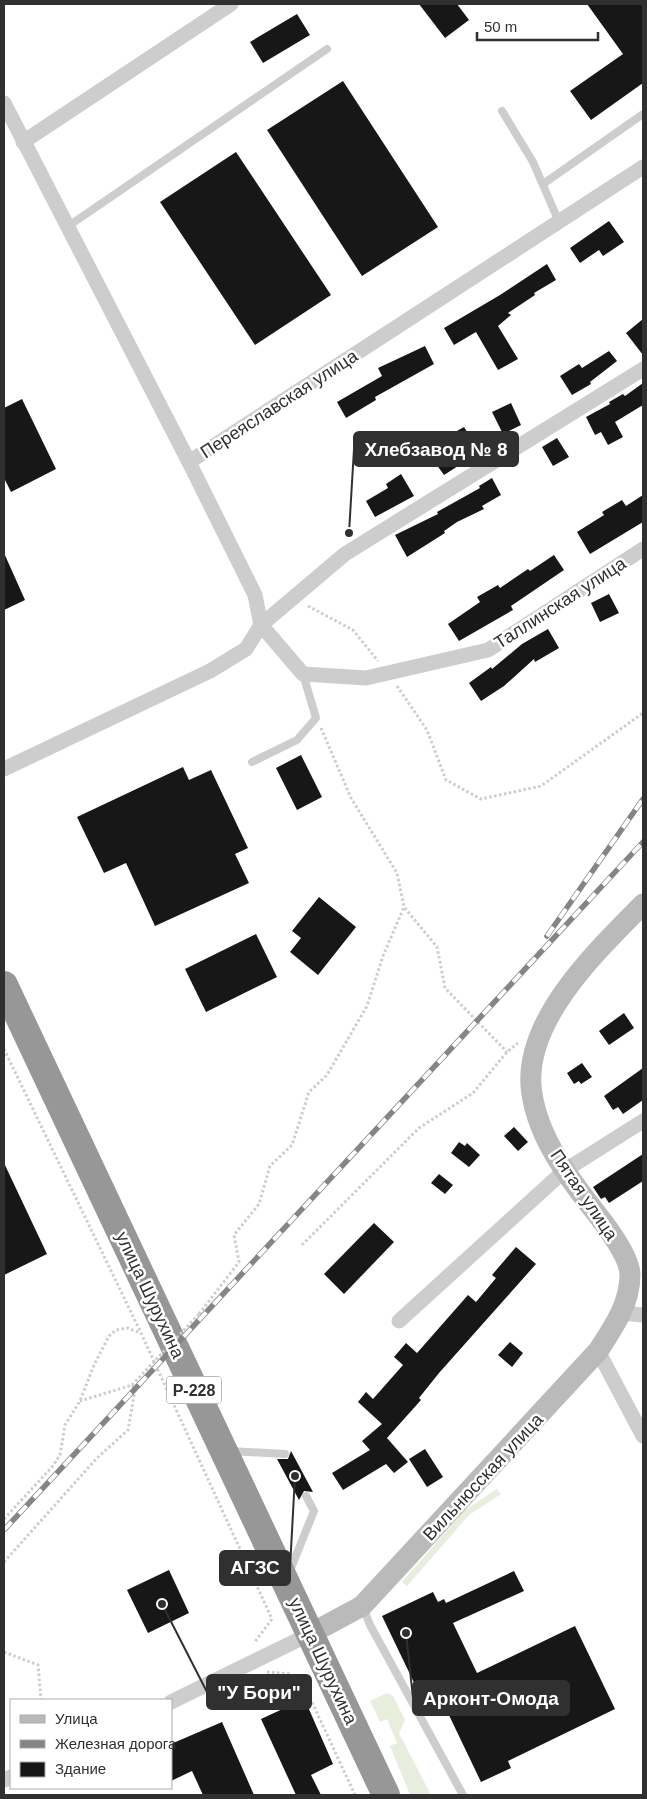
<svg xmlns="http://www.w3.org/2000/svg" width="647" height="1799" font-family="Helvetica,sans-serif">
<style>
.green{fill:#e7eedd}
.building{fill:#171717}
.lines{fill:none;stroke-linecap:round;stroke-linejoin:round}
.path{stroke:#cdcdcd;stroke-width:3;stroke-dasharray:2.5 2.5;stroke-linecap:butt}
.lane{stroke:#cdcdcd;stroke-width:8}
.street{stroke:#cdcdcd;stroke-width:15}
.secondary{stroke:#bababa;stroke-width:21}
.highway{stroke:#979797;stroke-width:28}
.rail-casing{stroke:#858585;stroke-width:5.5}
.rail{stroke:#fff;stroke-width:4;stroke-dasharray:11;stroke-linecap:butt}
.path-bridge{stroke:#cdcdcd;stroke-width:3;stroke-dasharray:2.5 2.5;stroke-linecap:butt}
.labels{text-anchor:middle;stroke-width:5;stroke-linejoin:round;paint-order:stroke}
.shield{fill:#fff;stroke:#6e6e6e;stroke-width:1}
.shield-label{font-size:16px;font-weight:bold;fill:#303030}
.street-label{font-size:18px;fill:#303030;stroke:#fff}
.leader{fill:none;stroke:#303030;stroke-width:2}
.callout-dot{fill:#303030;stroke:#fff;stroke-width:2}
.callout{fill:#303030;stroke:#303030;stroke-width:2}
.callout-label{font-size:19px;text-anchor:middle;font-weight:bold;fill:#fff}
</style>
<rect width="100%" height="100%" fill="#fff"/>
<g class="green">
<polygon points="497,1489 501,1494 469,1515 407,1586 402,1582 465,1510"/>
<polygon points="387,1693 393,1696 405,1720 399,1733 431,1795 410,1795 390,1746 397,1743 387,1719 380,1722 370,1701"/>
</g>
<g class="building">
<polygon points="419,4 457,4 469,20 445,38"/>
<polygon points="587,4 643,4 643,83 591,120 570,91 623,54"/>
<polygon points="297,14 310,35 263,63 250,42"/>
<polygon points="343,81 438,227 362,276 267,130"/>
<polygon points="236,152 331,295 255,345 160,202"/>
<polygon points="609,221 624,242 603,256 599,250 580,263 570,248"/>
<polygon points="547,264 556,280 534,293 535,295 508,313 511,315 498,326 518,359 498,370 476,332 454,345 444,328 500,295"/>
<polygon points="643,319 643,355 626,333"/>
<polygon points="425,346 434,364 375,397 376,400 346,418 337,402 382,376 378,368"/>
<polygon points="609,351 617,361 590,382 591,384 572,395 560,376 579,364 582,368"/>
<polygon points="643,383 643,405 615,422 623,437 608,445 601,432 595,435 586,417 610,404 609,402 623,394 625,396"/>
<polygon points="22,399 56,469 11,492 4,478 4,408"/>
<polygon points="511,403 521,425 503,434 492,412"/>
<polygon points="464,427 480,452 444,475 431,457 452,442 448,436"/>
<polygon points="557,438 569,457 553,466 542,447"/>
<polygon points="401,474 414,496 375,517 366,501 388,488 386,484"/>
<polygon points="492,478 501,495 482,506 484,509 457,522 444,531 445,533 407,557 395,535 438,514 437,512 480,488 479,486"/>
<polygon points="643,495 643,522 590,554 577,532 604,515 602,512 622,500 626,506"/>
<polygon points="4,553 25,600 4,610"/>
<polygon points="554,555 564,570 511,606 513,610 459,641 448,624 480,602 477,597 498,585 500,588 528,569 530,571"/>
<polygon points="609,594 619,613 600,622 591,603"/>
<polygon points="548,629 559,648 535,662 534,659 504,686 481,701 469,683 491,667 492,669 522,644"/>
<polygon points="301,755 322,797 297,810 276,768"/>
<polygon points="183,767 189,780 211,770 248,848 235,854 249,883 155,926 126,863 104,873 77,817"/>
<polygon points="319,897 356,927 318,975 290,952 301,938 292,931"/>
<polygon points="256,934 277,977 206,1012 185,969"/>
<polygon points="624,1013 634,1028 609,1045 599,1031"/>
<polygon points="582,1063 592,1077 581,1084 579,1081 574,1084 567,1073"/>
<polygon points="643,1068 643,1100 623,1114 618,1107 613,1110 604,1096"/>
<polygon points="514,1127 528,1142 518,1151 504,1136"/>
<polygon points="459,1142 465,1146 467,1143 480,1155 469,1167 451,1153"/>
<polygon points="643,1154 643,1181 609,1203 605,1197 601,1199 593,1187"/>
<polygon points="4,1163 47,1254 4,1275"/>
<polygon points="439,1174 453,1185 445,1194 431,1183"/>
<polygon points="374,1223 394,1242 344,1294 324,1274"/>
<polygon points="516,1247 536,1264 439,1373 419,1398 421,1400 387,1438 408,1462 394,1473 386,1464 343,1490 332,1473 370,1450 362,1441 382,1424 358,1402 366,1392 373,1399 403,1365 394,1357 406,1343 417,1353 468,1295 476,1302 496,1278 492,1275"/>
<polygon points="510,1342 523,1353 512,1367 498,1355"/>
<polygon points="425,1449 443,1477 427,1487 409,1459"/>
<polygon points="291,1451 313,1492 304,1491 299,1500 277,1459 288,1459"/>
<polygon points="169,1570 189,1613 148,1633 127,1590"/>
<polygon points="514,1571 524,1591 453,1623 477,1673 575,1626 615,1709 508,1761 511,1768 481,1782 435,1686 419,1693 382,1616 433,1592 438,1602 444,1599 446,1603"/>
<polygon points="301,1691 333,1764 311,1775 321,1795 296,1795 261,1719 287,1707 284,1700"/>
<polygon points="222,1722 254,1795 203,1795 192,1771 171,1781 171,1744"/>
</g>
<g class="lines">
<g class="path">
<polyline points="308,606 353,630 378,661"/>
<polyline points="397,686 427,730 446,780 481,799 541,786 643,713"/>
<polyline points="321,728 351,798 397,873 404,907 437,947 445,988 507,1052"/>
<polyline points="4,1049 141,1333 272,1619 254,1643"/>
<polyline points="302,1245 419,1128 473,1093 507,1052 518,1043"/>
<polyline points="199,1314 239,1262 234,1235 259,1204 270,1166 292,1145 309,1092 327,1075 367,1006 383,956 404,907"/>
<polyline points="4,1519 52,1467 60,1455 65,1425 80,1401 94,1365 109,1336 116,1330 128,1328 140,1333"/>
<polyline points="4,1562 97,1458 128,1430 135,1390 132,1385 80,1401"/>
<polyline points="4,1652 38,1665 41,1700"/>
<polyline points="267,1672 291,1674 305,1687 355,1795"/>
</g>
<g class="lane">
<polyline points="502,111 533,162 559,222"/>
<polyline points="543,184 643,114"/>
<polyline points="67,227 327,49"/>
<polyline points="252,762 297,740 316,718 303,674"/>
<polyline points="230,1451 285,1454"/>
<polyline points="289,1573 314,1511 306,1496"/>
<polyline points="363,1607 370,1625 463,1795"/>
</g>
<g class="street">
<polyline points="4,103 189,462"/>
<polyline points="23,142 231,4"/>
<polyline points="643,369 345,554 261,625 303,674 366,678 488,650 643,549"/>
<polyline points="4,769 210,671 246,649 261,625 255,595 189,462 643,167"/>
<polyline points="622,1313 643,1315"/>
<polyline points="399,1321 564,1171 643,1121"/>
<polyline points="598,1351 643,1436"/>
<polyline points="171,1702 310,1634"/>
<polyline points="4,1780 11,1777"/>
</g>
<path class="secondary" d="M310,1634l52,-28 236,-255c15,-23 32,-47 32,-76 0,-20 -29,-56 -41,-71 -26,-34 -54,-73 -58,-118 -5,-69 68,-137 112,-182"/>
<polyline class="highway" points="4,985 386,1795"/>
<defs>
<g id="rail">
<polyline points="547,936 643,799"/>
<polyline points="4,1530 643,842"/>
</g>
</defs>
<use href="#rail" class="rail-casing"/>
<use href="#rail" class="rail"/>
<polyline class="path-bridge" points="132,1385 199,1314"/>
</g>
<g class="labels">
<rect class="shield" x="166.5" y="1376.5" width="55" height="27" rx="4"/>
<g class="shield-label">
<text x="194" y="1396">Р-228</text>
</g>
<g class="street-label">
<text transform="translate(279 404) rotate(-33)" y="6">Переяславская улица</text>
<text transform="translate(560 603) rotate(-33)" y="6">Таллинская улица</text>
<text transform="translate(584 1195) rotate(56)" y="6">Пятая улица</text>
<text transform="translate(150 1295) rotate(65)" y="6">улица Шурухина</text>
<text transform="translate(483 1477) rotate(-47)" y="6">Вильнюсская улица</text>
<text transform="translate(323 1661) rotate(65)" y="6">улица Шурухина</text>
</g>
</g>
<path class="leader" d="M349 533L354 449M295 1476L290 1568M162 1604L207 1692M406 1633L413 1698"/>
<g class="callout-dot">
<circle cx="349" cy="533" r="5"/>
<circle cx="295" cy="1476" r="5"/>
<circle cx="162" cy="1604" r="5"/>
<circle cx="406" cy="1633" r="5"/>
</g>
<g class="callout">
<rect x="354" y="432" width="164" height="34" rx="5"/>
<rect x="220" y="1551" width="70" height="34" rx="5"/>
<rect x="207" y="1675" width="104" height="34" rx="5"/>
<rect x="413" y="1681" width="156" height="34" rx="5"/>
</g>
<g class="callout-label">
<text x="436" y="456">Хлебзавод № 8</text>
<text x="255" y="1574">АГЗС</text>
<text x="259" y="1699">"У Бори"</text>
<text x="491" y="1705">Арконт-Омода</text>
</g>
<rect width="647" height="1799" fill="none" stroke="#303030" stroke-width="10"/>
<rect x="10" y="1699" width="162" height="90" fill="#ffffff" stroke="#acacac"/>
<rect x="20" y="1715" width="25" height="8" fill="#bababa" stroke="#acacac"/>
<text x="55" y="1724" font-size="15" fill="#303030">Улица</text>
<rect x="20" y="1740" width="25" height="8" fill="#858585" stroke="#acacac"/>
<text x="55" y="1749" font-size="15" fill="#303030">Железная дорога</text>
<rect x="20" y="1762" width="25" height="15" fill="#171717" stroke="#acacac"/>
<text x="55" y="1774" font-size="15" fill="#303030">Здание</text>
<path d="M477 32v8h121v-8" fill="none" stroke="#303030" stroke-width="2.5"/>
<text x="484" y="32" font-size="15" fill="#303030" stroke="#ffffff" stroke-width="4" paint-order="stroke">50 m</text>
</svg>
